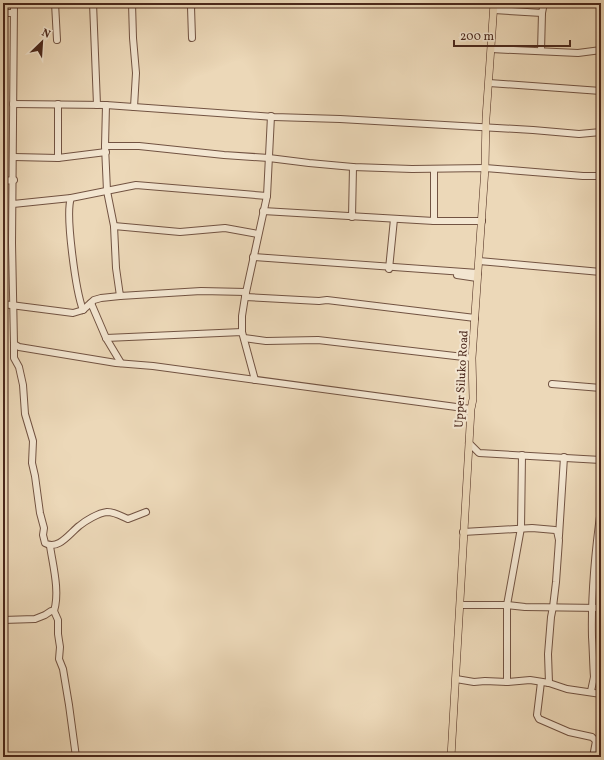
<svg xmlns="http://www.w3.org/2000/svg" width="604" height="760" font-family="Vollkorn,serif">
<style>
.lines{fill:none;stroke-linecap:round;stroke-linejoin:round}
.minor-casing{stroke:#725342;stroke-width:8}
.major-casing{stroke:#4a271b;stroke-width:8}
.minor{stroke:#f3e6d1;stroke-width:6}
.major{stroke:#ecd8b8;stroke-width:7}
.labels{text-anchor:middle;stroke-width:4;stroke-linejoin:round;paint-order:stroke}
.street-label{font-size:12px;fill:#4a271b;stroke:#f3e6d1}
</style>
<rect width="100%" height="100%" fill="#ecd8b8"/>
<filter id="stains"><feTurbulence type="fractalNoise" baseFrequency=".005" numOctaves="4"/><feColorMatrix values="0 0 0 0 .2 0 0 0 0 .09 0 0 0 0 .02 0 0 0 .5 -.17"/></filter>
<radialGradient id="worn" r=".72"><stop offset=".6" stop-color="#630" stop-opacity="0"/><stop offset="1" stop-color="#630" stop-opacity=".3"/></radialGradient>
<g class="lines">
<defs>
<g id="minor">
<polyline points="14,3 12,243 14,344 19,347 116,363 153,366 471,409"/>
<polyline points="55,3 57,40"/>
<polyline points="93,3 97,105"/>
<polyline points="132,3 133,38 136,73 134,107"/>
<polyline points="494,10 542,13 544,3"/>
<polyline points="3,13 13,13"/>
<polyline points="192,38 191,7 194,4 202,3"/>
<polyline points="491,49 578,53 601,50"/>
<polyline points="541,51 542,13"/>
<polyline points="489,83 601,91"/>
<polyline points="13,104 106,105 274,117 340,119 533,130 579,134 601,132"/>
<polyline points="106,105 105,146 107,191 114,226 116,268 120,296 201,291 246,292"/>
<polyline points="105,146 139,146 224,155 269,158 309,163 353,167 412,169 485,168 583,176 601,176"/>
<polyline points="14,157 58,158 106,152"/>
<polyline points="58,158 58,104"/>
<polyline points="3,181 14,180"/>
<polyline points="13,204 71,198"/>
<polyline points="263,211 434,221 482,221"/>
<polyline points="352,217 353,167"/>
<polyline points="434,221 434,170"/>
<polyline points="114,226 180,232 225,228 258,234"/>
<polyline points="253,257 478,273"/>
<polyline points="479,261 601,272"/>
<polyline points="389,269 394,219"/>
<polyline points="457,275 477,278"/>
<polyline points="245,297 319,301 327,300 475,318"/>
<polyline points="91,303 106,338 121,363"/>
<polyline points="3,304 73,313 83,310 94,300 101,298 120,296"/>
<path d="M83,310c-7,-18 -18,-96 -12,-112l65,-13 131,11"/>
<polyline points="242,332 242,316 245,297 267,196 271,116"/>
<polyline points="106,338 242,332 255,380"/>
<polyline points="244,338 266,341 318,340 472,358"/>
<path d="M14,344v14l5,9 4,18 2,29 8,27 -1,22 3,13 5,37 4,15 -1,7 2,8c13,8 25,-10 34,-17 6,-5 19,-13 28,-14 8,0 14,4 21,7l18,-7"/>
<polyline points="552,384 601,388"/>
<polyline points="469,443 479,453 601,460"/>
<polyline points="463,532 532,528 555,530 557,531 559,540 556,582 553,607 551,617 548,654 549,683"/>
<polyline points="559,536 564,457"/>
<path d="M50,546c3,20 10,46 4,65"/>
<polyline points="460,605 507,605 525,607 601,608"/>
<polyline points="3,620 35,619 45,615 51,611 54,611 58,620 58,634 60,647 59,659 63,669 69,705 76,757"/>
<path d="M594,677c-1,-13 -1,-26 -2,-40 -1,-43 3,-85 9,-128"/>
<polyline points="456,679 474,682 485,681 507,682 530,680 549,683 567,689 601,694"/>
<polyline points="507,682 507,605 521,528 522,455"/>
<polyline points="541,682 537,715 539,719 569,732 592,737 596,741 593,757"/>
<polyline points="591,691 594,677 601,674"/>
</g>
<polyline id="major" points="451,757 471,409 473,399 472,358 485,168 486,118 494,3"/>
</defs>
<use href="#minor" class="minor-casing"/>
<use href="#major" class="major-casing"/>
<use href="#minor" class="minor"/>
<use href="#major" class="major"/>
</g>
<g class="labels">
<g class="street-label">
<text transform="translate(461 379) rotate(-87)" y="4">Upper Siluko Road</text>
</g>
</g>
<rect width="604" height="760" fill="none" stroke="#ecd8b8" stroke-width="16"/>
<rect x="4" y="4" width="596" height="752" fill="none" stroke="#4a271b" stroke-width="2"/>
<rect x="8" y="8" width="588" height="744" fill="none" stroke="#4a271b"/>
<g transform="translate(42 42) rotate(25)" stroke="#f3e6d1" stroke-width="3" paint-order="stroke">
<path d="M0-3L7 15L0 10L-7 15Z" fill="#4a271b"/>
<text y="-6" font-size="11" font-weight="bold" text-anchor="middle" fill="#4a271b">N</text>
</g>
<path d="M454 40v6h116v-6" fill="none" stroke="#4a271b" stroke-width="2"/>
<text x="460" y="40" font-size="12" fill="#4a271b" stroke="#f3e6d1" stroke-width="3" paint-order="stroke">200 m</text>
<rect width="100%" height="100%" filter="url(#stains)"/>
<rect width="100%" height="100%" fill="url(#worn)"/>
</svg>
